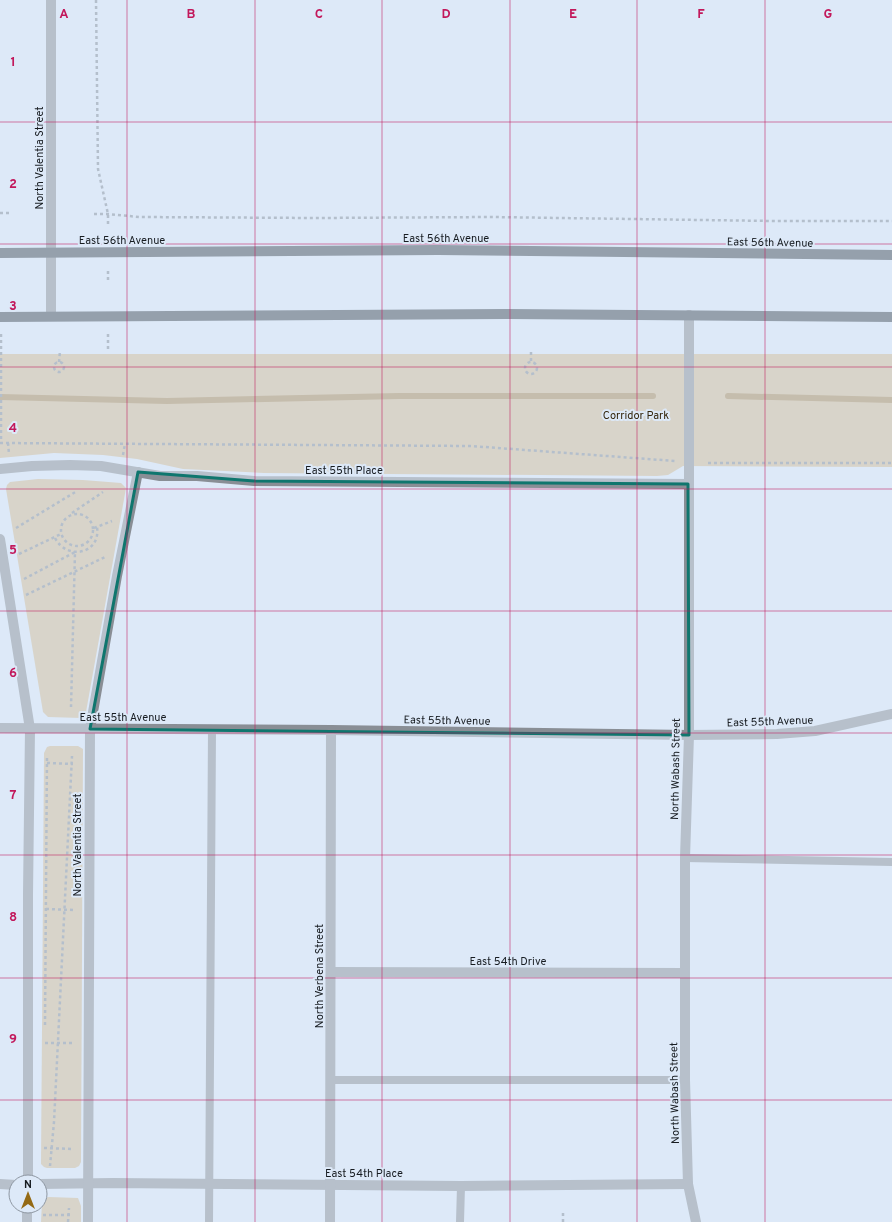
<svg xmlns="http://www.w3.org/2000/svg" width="892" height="1222" font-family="Overpass,sans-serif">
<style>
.green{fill:#d3ba93}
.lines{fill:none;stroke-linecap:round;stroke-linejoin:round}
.stream{stroke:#a98852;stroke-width:6}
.path{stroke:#848d98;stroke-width:2.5;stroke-dasharray:3 3;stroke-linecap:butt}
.service{stroke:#898e95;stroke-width:8}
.minor{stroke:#898e95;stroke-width:10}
.tertiary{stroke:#898e95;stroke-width:10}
.primary{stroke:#3e4751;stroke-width:10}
.marked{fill:none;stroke:#0f766e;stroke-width:3;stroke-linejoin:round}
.grid{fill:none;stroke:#c2185b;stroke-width:1;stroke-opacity:0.55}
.labels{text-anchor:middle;stroke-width:4;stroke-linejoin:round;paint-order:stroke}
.street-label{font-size:11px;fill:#171c21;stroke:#dde9f8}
.park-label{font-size:11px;fill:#35260c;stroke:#dde9f8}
.grid-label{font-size:13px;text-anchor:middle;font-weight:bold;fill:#c2185b;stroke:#dde9f8;stroke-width:4;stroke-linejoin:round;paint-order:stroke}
</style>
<rect width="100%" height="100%" fill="#dde9f8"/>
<g class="green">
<polygon points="0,354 892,354 892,467 683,466 668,475 657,476 264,473 183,469 137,459 103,455 54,453 0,458"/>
<polygon points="38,479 83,480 121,483 126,488 86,712 84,717 81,718 48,717 43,712 6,489 7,485 10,482"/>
<polygon points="50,746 78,746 83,749 83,751 81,1162 79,1166 75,1168 47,1168 44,1167 41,1164 44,753 47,747"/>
<polygon points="49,1197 78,1198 81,1206 81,1222 41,1222 42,1202 44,1198"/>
</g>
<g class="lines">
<g class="stream">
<polyline points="728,396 892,400"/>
<polyline points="0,397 167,401 399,396 653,396"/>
</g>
<g class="path">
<polyline points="96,0 98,169 108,214 108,227"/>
<polyline points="0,213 12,213"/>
<polyline points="94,214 108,214 139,217 315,218 491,217 772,221 892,221"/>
<polyline points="108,271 108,280"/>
<polyline points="1,334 1,443"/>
<polyline points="108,334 108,351"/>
<polyline points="531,352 531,362"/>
<polyline points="59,362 60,351"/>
<circle cx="59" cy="367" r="5"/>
<circle cx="531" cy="368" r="6"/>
<polyline points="0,443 471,446 675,461"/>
<polyline points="8,443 9,454"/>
<polyline points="123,455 125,444"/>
<polyline points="708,463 892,463"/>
<polyline points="72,513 103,492"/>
<circle cx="77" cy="530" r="16"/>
<polyline points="16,528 77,491"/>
<polyline points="94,528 112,521"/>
<path d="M55,538c12,23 46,16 42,-11"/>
<polyline points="19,554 61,534"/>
<polyline points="24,579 75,552 71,707"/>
<polyline points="26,595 105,557"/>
<polyline points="47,763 73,764"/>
<polyline points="46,909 74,910"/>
<polyline points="45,1025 47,756"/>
<polyline points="45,1043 75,1043"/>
<polyline points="44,1148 74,1149"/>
<polyline points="50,1166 54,1122 72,756"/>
<polyline points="43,1215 73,1215"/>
<polyline points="68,1222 69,1208"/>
<polyline points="563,1222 563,1212"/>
</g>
<g class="service">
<polyline points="685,858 892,862"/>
<polyline points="331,1080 685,1080"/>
<polyline points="209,1222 212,729"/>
<polyline points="460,1222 461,1186"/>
</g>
<g class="minor">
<polyline points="689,315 689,735 685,858 685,1080 688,1184 696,1222"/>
<polyline points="0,469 32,466 70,465 101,466 160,476 197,476 254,481 688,484"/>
<polyline points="0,539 30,729 28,895 28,1182"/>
<polyline points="0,728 331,730 689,735 777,734 815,731 892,714"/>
<polyline points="331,972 684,973"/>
<polyline points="0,1184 16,1185"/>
<polyline points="40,1184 113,1183 461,1186 688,1184"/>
<polyline points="27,1222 27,1206"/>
<polyline points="88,1222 90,729 117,576 138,472"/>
<polyline points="330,1222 331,730"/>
</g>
<polyline class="tertiary" points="51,0 51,316"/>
<g class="primary">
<polyline points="0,253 438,250 892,255"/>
<polyline points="0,317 505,314 892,317"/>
</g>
</g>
<path d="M0 0H892V1222H0ZM138,472l116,9 434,3 1,251 -599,-6z" fill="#dde9f8" fill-opacity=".55" fill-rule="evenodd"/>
<path class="marked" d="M138,472l116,9 434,3 1,251 -599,-6z"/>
<path class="grid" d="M127,0v1222M255,0v1222M382,0v1222M510,0v1222M637,0v1222M765,0v1222M0,122h892M0,244h892M0,367h892M0,489h892M0,611h892M0,733h892M0,855h892M0,978h892M0,1100h892"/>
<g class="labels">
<g class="street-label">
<text transform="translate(39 158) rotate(-90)" y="4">North Valentia Street</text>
<text x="446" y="242">East 56th Avenue</text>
<text x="122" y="244">East 56th Avenue</text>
<text transform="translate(770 242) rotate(1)" y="4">East 56th Avenue</text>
<text x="344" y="474">East 55th Place</text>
<text x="123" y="721">East 55th Avenue</text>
<text transform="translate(447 720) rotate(1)" y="4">East 55th Avenue</text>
<text transform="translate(770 721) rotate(-2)" y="4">East 55th Avenue</text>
<text transform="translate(675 769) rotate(-89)" y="4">North Wabash Street</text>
<text transform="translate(77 845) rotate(-90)" y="4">North Valentia Street</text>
<text x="508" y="965">East 54th Drive</text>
<text transform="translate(319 976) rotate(-90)" y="4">North Verbena Street</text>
<text transform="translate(674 1093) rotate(-91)" y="4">North Wabash Street</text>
<text x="364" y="1177">East 54th Place</text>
</g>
<g class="park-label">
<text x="636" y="419">Corridor Park</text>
</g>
</g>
<g class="grid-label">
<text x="64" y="18">A</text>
<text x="191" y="18">B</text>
<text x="319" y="18">C</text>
<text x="446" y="18">D</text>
<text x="573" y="18">E</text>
<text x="701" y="18">F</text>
<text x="828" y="18">G</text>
<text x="13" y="66">1</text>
<text x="13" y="188">2</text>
<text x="13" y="310">3</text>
<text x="13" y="432">4</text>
<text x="13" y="554">5</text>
<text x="13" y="677">6</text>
<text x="13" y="799">7</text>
<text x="13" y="921">8</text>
<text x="13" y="1043">9</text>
</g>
<g transform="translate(28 1194)"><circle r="19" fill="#dde9f8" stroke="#8e97a2"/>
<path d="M0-3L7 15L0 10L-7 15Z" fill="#946a15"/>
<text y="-6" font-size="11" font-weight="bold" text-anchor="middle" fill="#171c21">N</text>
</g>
</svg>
